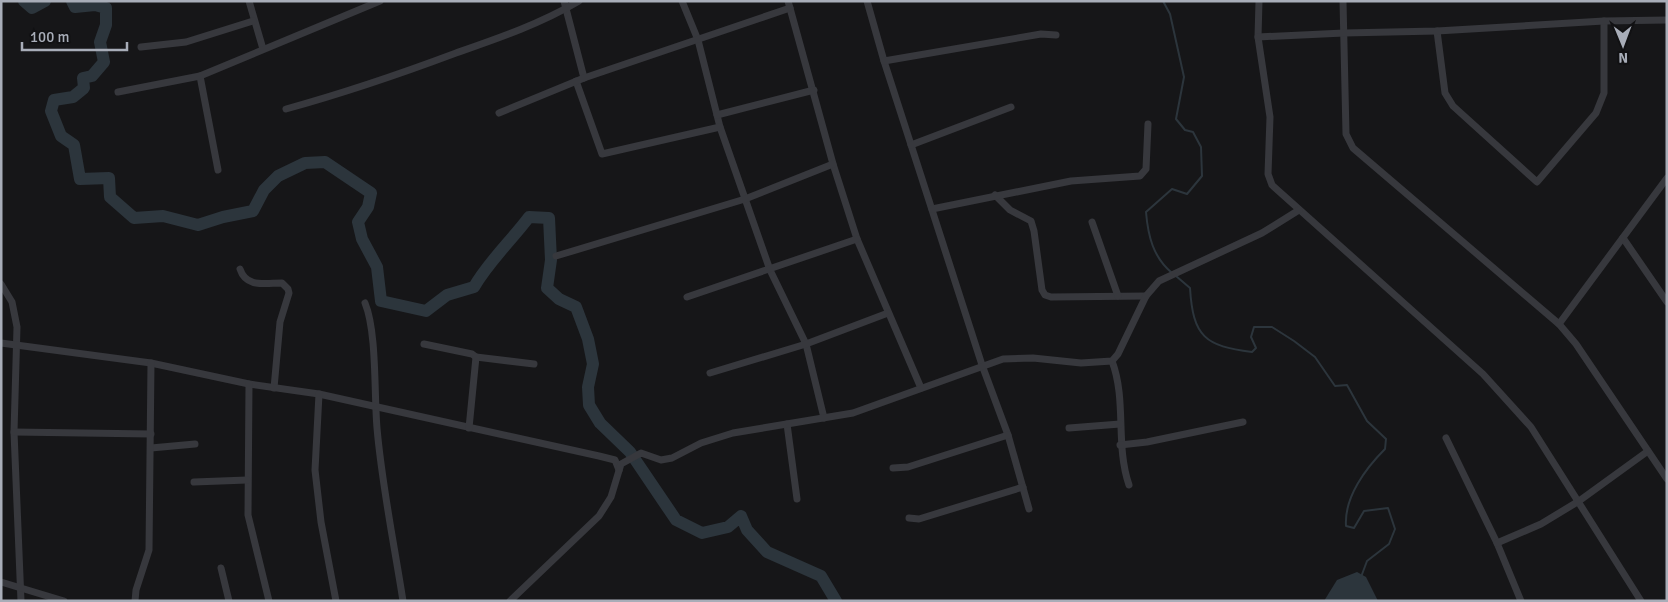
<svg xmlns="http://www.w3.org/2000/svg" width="1668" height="602" font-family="Signika,sans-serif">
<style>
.water{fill:#2c353c}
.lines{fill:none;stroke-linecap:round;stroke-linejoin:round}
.stream{stroke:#2c353c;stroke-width:2}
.river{stroke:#2c353c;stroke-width:12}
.minor{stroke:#37383d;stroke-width:7}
</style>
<rect width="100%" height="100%" fill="#161618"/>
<polygon class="water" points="1357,572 1366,577 1378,601 1324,601 1337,580"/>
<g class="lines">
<g class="stream">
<path d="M1163,1l7,13 14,63 -8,42 9,11 8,2 8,15 1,29 -15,18 -15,-5 -26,23c2,24 7,45 26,61"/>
<path d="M1176,276l14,12c3,49 15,58 62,64l4,-4 -5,-11 3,-10h18l22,14 21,16 20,29 12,-1 20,36 19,18 -1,10c-19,19 -41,48 -39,77l8,2 10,-17 24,-3 7,21 -6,15 -22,17 -6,16"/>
</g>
<g class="river">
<polyline points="24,1 32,8 45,1"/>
<path d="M72,1l3,6 20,-2 11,3v17l-6,17 4,20 -12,14 -9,2 1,10 -11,9 -19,3 -3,11 10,25 13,9 6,34 29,-1 1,19 24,21 29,-2 35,9 25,-8 30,-6 11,-21 14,-14 27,-13 20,-1 46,31 -3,14 -10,15 4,17 15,28 4,34 45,10 21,-16 27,-8c15,-26 37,-46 55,-70l20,1 2,42 -4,28 12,11 17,8 12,32 5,25 -5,23 1,18 11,18 30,29 46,68 26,13 26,-6 13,-11 6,14 20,22 54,24 15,25"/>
</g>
<g class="minor">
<polyline points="249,1 263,49"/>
<polyline points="564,1 584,78"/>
<polyline points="682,1 698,40 720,127 770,270 806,344 824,418"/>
<polyline points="788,1 833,164 857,239 921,388"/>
<polyline points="867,1 884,61 982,365 1008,435 1029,509"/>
<polyline points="1259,1 1258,37 1270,117 1268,174 1272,185 1483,374 1531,427 1641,601"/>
<polyline points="1343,1 1346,134 1353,148 1559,324 1576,344 1667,479"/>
<polyline points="1437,31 1445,93 1453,106 1537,182 1596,113 1604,93 1604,21"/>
<polyline points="1258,37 1344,33 1437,31 1604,21 1667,20"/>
<polyline points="141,47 186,42 253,21"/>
<polyline points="884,61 1041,34 1056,35"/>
<polyline points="200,76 218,170"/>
<polyline points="576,81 602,154 720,127"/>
<polyline points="118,92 200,76 380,1"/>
<path d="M286,109c58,-16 114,-35 170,-56 43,-15 84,-29 123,-52"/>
<polyline points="499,113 584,78 790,8"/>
<polyline points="717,115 814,90"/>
<polyline points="911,145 1011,107"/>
<polyline points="995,195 1010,210 1031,221 1034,231 1042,290 1045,295 1051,297 1146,296"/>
<polyline points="932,209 1071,181 1140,176 1146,169 1148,124"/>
<polyline points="1092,222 1118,296"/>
<polyline points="1623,238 1667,302"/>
<polyline points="556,256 745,199 833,164"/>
<path d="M240,269c6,19 25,14 42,14l6,6 1,4 -9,29 -6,66"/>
<polyline points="1,284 12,302 17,327 14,432 21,601"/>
<polyline points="687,297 857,239"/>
<path d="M365,303c12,29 9,91 12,125 5,58 17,115 26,173"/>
<polyline points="1559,324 1667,178"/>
<polyline points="1,343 151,363 249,384 319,394 599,456 615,460 619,470"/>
<polyline points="424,344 472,354 476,357 534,364"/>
<path d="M1112,361c15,40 3,83 17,124"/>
<polyline points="710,373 806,344 888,313"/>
<polyline points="249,384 248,515 269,601"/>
<polyline points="319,394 315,470 321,522 336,601"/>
<polyline points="787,424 797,499"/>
<polyline points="469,428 476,357"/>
<polyline points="1069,428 1120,424"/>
<polyline points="14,432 151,434"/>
<polyline points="1446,438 1497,543 1521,601"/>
<polyline points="1120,445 1147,442 1243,422"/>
<polyline points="151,448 195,444"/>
<polyline points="893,468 908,467 1008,435"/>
<polyline points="194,482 247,480"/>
<polyline points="909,518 919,519 1023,487"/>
<polyline points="1497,543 1541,524 1579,501 1648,451"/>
<polyline points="221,568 229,601"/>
<polyline points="1,582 64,601"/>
<polyline points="135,601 136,590 149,550 151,363"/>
<polyline points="510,601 599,516 611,497 621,464 641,453 661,460 672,458 701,443 733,433 853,413 1003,359 1033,358 1081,363 1112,361 1118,354 1146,296 1159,281 1262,233 1299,210"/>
</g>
</g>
<rect width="1668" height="602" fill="none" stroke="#a8adb8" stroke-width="5"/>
<g transform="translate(1623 45) rotate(179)" stroke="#111113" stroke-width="4" paint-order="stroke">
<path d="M0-4L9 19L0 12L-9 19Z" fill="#a8adb8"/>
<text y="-8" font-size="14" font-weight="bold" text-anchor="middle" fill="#a8adb8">N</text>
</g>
<path d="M22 42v8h105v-8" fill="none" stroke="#a8adb8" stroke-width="2.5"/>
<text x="30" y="42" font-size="15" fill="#a8adb8" stroke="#111113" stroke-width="4" paint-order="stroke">100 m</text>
</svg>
